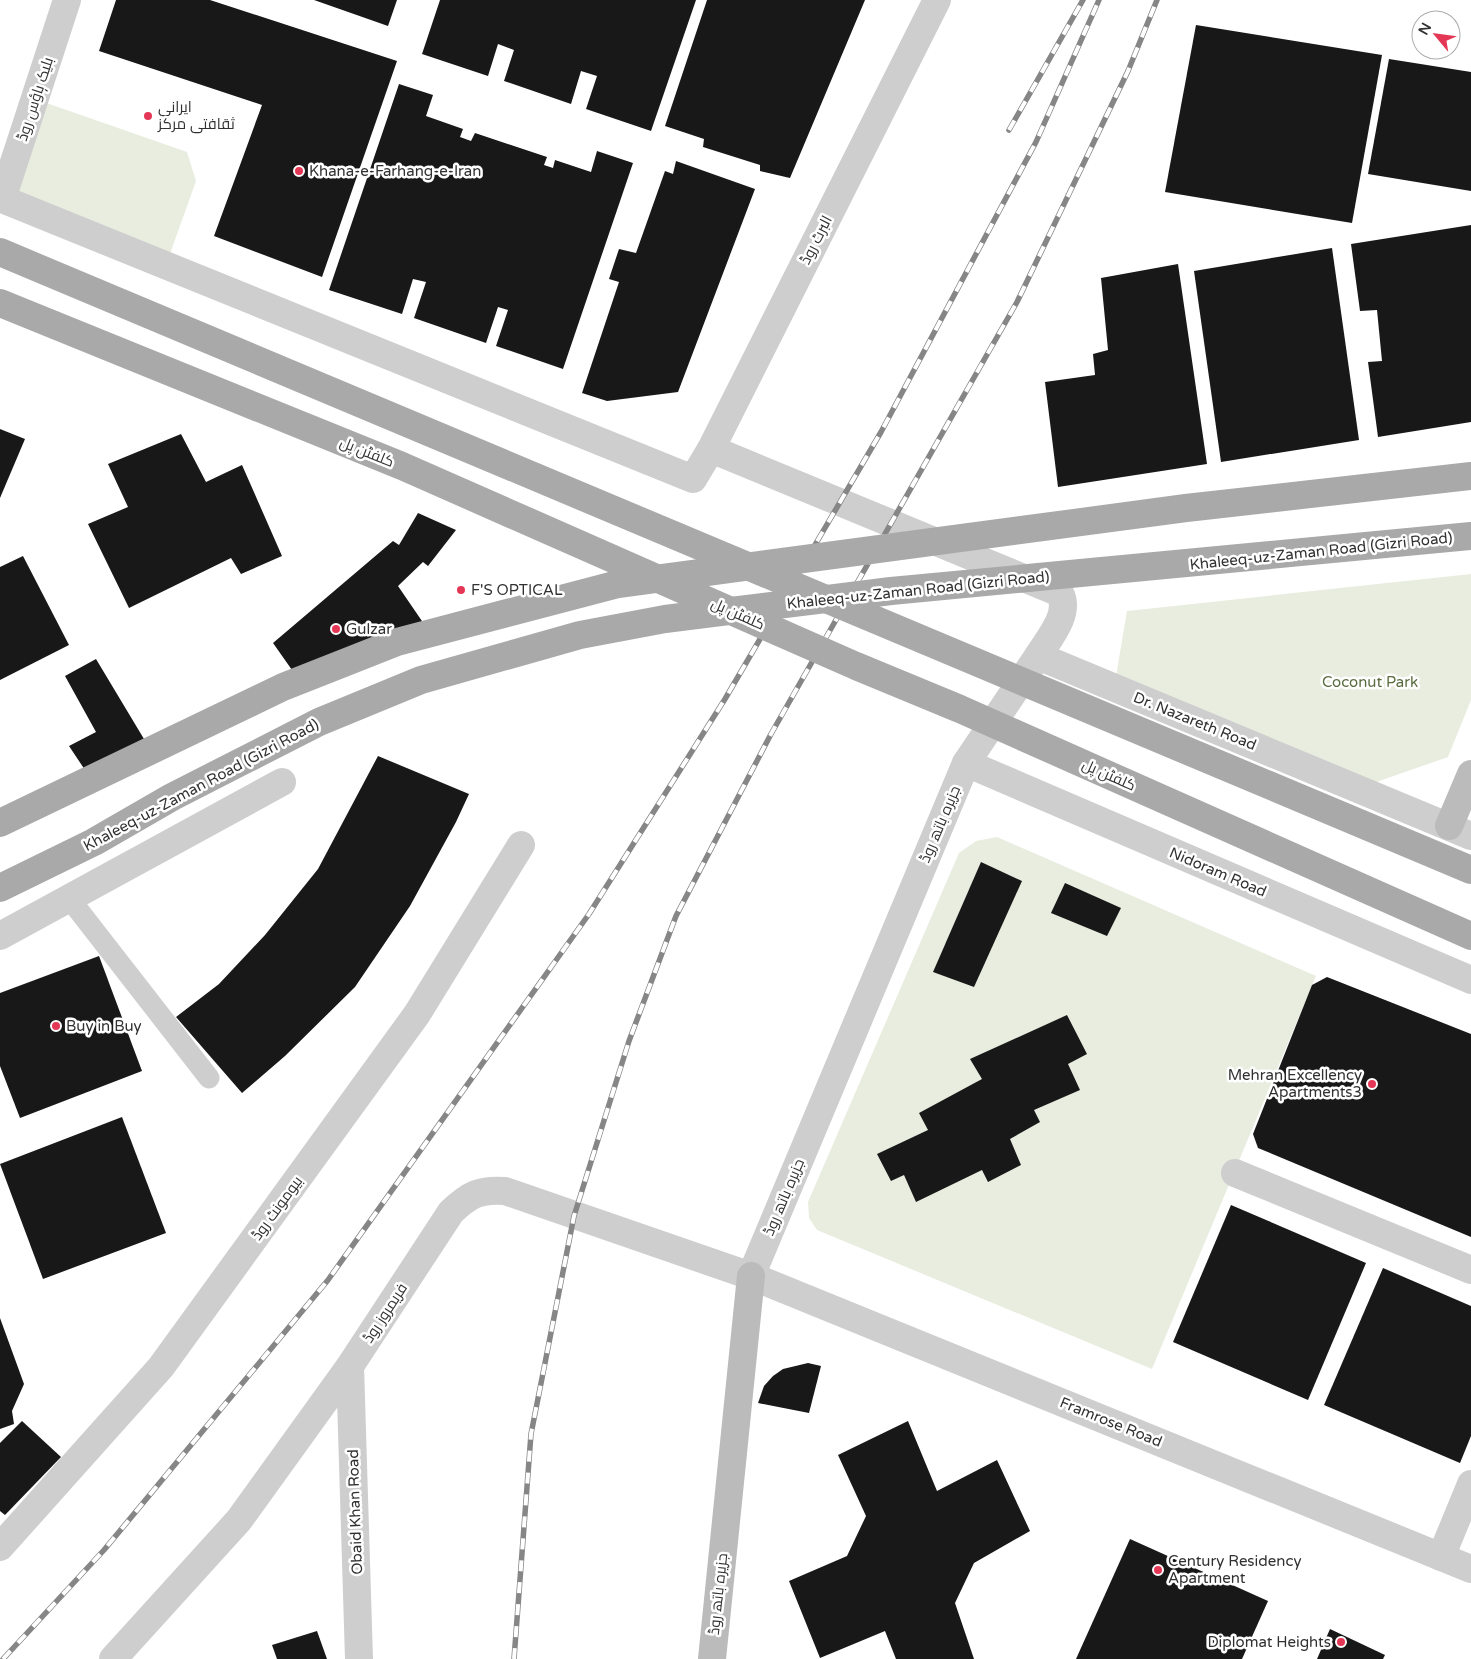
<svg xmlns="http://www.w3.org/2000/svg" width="1471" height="1659" font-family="'Varela Round',Cairo,sans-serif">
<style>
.green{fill:#e8eddf}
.building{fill:#181818}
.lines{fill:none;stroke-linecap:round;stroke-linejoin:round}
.lane{stroke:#cecece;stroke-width:21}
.street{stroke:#cecece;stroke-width:28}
.secondary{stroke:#bbb;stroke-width:28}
.rail-casing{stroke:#868686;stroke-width:5.5}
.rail{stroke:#fff;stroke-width:4;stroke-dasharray:11;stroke-linecap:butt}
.primary-bridge{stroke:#a9a9a9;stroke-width:28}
.poi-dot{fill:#e33755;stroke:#fff;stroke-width:2}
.labels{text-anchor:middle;stroke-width:5;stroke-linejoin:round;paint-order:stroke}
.street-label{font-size:15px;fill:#313131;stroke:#fff}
.poi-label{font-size:15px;fill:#313131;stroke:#fff;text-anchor:start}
.park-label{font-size:15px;fill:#586c3e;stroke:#fff}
</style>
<rect width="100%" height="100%" fill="#fff"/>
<g class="green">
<polygon points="35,99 187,152 196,181 166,265 2,199"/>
<polygon points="1471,574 1471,700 1448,757 1365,786 1116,676 1127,611"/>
<polygon points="997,837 1316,976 1152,1369 817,1230 809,1218 808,1202 959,853 976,841"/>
</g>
<g class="building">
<polygon points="116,0 210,0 397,61 322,277 214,236 262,105 99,51"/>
<polygon points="314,0 397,0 388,26"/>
<polygon points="440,0 696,0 651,131 586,109 597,76 581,71 571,104 504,81 514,50 498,44 488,76 422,54"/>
<polygon points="707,0 865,0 790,178 760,171 760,165 703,147 704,139 665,126"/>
<polygon points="1196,25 1382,55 1352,223 1165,192"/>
<polygon points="1389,59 1471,72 1471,191 1368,174"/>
<polygon points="399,84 433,95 426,116 463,129 460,137 471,141 475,133 547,157 544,165 553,168 555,160 591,172 597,151 633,163 563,369 496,346 508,310 498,307 486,343 414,318 426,282 413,279 402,314 329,290"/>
<polygon points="676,161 755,189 678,392 607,401 582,393 619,282 609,279 619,249 636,253 665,171 673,174"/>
<polygon points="1471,225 1471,422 1378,437 1368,362 1382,361 1377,310 1360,311 1351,244"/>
<polygon points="1332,248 1359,440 1221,462 1194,271"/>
<polygon points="1178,264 1207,464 1058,487 1045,382 1095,375 1093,354 1108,350 1101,278"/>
<polygon points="0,429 25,439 0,498"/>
<polygon points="181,434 206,482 242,465 282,556 241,574 231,558 129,608 88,524 128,507 108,464"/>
<polygon points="418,513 456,530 428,566 423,562 398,586 424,624 292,670 273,643 393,541 399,545"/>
<polygon points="23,556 69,645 0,680 0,567"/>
<polygon points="96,659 144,739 85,770 69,746 96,732 65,676"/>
<polygon points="378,756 469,794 456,822 410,906 355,987 285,1056 242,1093 176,1017 219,984 265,935 318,869"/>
<polygon points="981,862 1022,881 974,987 933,972"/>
<polygon points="1065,883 1121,908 1107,936 1051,913"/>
<polygon points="99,956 142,1071 20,1118 0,1066 0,993"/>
<polygon points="1327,977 1471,1034 1471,1237 1258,1148 1253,1134 1312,985"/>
<polygon points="1067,1015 1087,1054 1068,1064 1080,1090 1034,1110 1040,1122 1010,1139 1021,1165 988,1182 982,1170 916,1202 904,1175 891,1181 877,1154 928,1130 919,1113 982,1079 970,1059"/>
<polygon points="122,1117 166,1233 43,1279 0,1164"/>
<polygon points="1231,1205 1366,1263 1308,1400 1173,1342"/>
<polygon points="1383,1268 1471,1306 1471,1436 1460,1463 1324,1405"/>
<polygon points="0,1318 24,1384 12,1411 14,1424 0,1429"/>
<polygon points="808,1363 821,1366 809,1413 758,1403 764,1386 773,1376 783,1369"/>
<polygon points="22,1421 61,1457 5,1515 0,1511 0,1443"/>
<polygon points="908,1421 937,1491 997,1460 1030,1531 974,1563 955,1603 974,1659 896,1659 885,1631 820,1658 789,1581 847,1556 866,1516 838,1455"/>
<polygon points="1130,1539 1268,1601 1242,1659 1076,1659"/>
<polygon points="1330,1629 1385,1655 1383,1659 1317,1659"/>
<polygon points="317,1631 327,1659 277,1659 272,1645"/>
</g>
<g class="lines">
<polyline class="lane" points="69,898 209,1078"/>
<g class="street">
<polyline points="67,0 2,199 693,479 711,449 937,0"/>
<path d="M711,449l349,144c11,21 -11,45 -22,63"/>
<polyline points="966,763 1471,980"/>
<polyline points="0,936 282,782"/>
<polyline points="1235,1173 1471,1270"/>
<polyline points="751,1276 966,763 1038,656 1471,836"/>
<polyline points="350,1366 359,1659"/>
<polyline points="0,1547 161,1367 417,1014 521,845"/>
<polyline points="1441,1557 1471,1484"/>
<path d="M113,1659l126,-139 111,-154 101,-154c18,-17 28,-23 54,-21l246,85 720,293"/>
</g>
<g class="secondary">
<polyline points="1449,826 1471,774"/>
<polyline points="712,1659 751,1276"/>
</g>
<defs>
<g id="rail">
<polyline points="1009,130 1083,0"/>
<polyline points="3,1659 104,1550 328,1280 589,914 725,699 881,432 1036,142 1099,0"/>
<polyline points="514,1659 531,1434 574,1216 629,1041 676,916 771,734 1017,302 1128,71 1157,0"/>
</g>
</defs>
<use href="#rail" class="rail-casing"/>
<use href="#rail" class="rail"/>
<g class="primary-bridge">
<polyline points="0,252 1471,870"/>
<polyline points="0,303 402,466 856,666 960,709 1471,936"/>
<polyline points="0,823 283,687 397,642 618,584 1186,508 1471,476"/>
<polyline points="0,888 94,842 172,797 319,722 421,680 580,635 665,619 891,591 1471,536"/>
</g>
</g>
<g class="poi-dot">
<circle cx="148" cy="116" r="5"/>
<circle cx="299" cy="171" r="5"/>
<circle cx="461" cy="590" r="5"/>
<circle cx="336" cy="629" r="5"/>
<circle cx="56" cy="1026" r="5"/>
<circle cx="1372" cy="1084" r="5"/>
<circle cx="1158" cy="1570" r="5"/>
<circle cx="1341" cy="1642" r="5"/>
</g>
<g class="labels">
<g class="street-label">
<text transform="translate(35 99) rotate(-72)" y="5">بلیک ہاؤس روڈ</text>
<text transform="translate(816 240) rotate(-63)" y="5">البرٹ روڈ</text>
<text transform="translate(367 452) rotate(22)" y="5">کلفٹن پل</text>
<text transform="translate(1321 551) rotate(-6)" y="5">Khaleeq-uz-Zaman Road (Gizri Road)</text>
<text transform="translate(918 590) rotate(-6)" y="5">Khaleeq-uz-Zaman Road (Gizri Road)</text>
<text transform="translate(738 614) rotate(24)" y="5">کلفٹن پل</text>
<text transform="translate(1195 721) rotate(22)" y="5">Dr. Nazareth Road</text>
<text transform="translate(1109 775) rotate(24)" y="5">کلفٹن پل</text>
<text transform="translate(201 785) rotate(-28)" y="5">Khaleeq-uz-Zaman Road (Gizri Road)</text>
<text transform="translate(940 824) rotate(-67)" y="5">جزیرہ باتھ روڈ</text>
<text transform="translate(1218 872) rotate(23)" y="5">Nidoram Road</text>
<text transform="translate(784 1197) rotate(-67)" y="5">جزیرہ باتھ روڈ</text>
<text transform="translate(277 1208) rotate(-54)" y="5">بیومونٹ روڈ</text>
<text transform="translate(385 1313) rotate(-57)" y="5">فریمروز روڈ</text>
<text transform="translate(1111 1422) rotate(22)" y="5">Framrose Road</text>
<text transform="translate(355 1512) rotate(-92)" y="5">Obaid Khan Road</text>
<text transform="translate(718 1594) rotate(-84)" y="5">جزیرہ باتھ روڈ</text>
</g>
<g class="poi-label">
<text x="158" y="112">ایرانی<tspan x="158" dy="17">ثقافتی مرکز</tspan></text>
<text x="309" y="176">Khana-e-Farhang-e-Iran</text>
<text x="471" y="595">F'S OPTICAL</text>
<text x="346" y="634">Gulzar</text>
<text x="66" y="1031">Buy in Buy</text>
<text x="1362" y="1080" text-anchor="end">Mehran Excellency<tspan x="1362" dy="17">Apartments3</tspan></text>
<text x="1168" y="1566">Century Residency<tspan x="1168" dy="17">Apartment</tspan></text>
<text x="1331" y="1647" text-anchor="end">Diplomat Heights</text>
</g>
<g class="park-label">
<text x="1370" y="687">Coconut Park</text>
</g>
</g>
<g transform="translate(1436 35) rotate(299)"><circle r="24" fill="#ffffff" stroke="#adadad"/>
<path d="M0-4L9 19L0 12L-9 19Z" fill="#e33755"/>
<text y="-8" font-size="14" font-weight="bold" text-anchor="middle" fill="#313131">N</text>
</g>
</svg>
